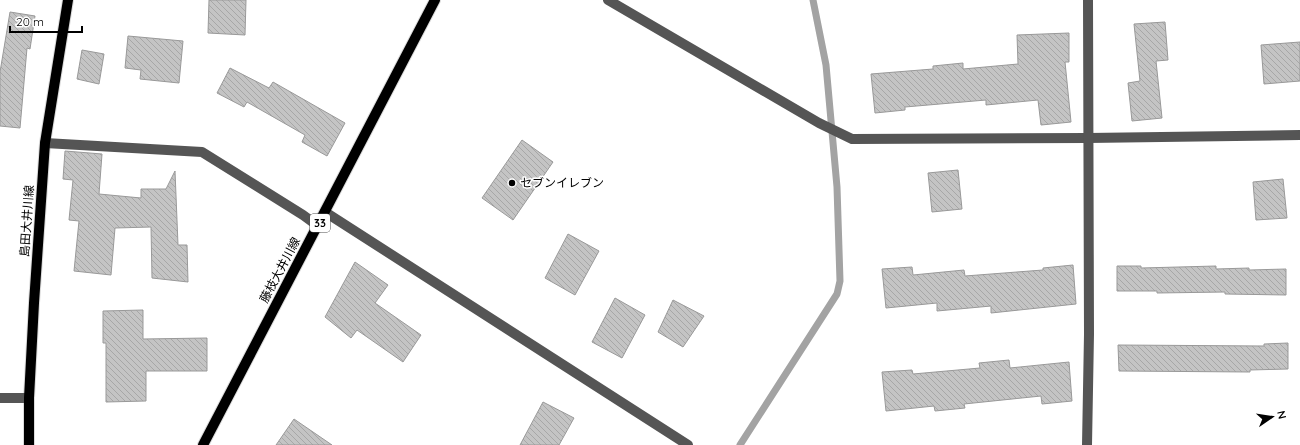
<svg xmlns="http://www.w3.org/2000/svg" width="1300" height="445" font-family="Quicksand,'Noto Sans JP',sans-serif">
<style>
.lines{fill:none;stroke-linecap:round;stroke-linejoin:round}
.stream{stroke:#a3a3a3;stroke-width:7}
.building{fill:url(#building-back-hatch);stroke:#999}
.major-casing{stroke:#dbdbdb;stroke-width:12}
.minor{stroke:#555;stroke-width:10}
.major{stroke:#000;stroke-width:10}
.poi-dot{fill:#000;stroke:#fff;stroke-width:1.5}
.labels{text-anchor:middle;stroke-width:3;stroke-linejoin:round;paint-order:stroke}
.shield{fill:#fff;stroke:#4c4c4c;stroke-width:1}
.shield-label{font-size:11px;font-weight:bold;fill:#000}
.poi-label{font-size:12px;fill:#000;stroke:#fff;text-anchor:start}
.street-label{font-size:12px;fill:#000;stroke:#fff}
</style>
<defs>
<pattern id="building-back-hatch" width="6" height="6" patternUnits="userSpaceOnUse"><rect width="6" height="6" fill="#c4c4c4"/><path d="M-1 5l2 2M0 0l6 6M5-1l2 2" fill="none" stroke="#a7a7a7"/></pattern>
</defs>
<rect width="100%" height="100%" fill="#fff"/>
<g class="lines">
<polyline class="stream" points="740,445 837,294 840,281 837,187 826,65 813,0"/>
</g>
<g class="building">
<polygon points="209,0 246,0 245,35 208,33"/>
<polygon points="10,12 35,16 30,49 27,48 20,128 0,126 0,72"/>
<polygon points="1165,22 1168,60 1156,61 1162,118 1132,121 1128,83 1140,81 1134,24"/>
<polygon points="1069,33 1069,62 1065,62 1071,122 1041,125 1038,100 986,105 986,100 905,107 905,110 875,113 871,74 933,69 933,66 963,63 963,69 1018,64 1017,35"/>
<polygon points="128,36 183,41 179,83 140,79 141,70 125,68"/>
<polygon points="1300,42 1300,81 1264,84 1261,45"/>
<polygon points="82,50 104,54 99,84 77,79"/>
<polygon points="230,68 269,88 273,82 345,123 327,156 302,142 305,135 247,102 244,107 217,93"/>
<polygon points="522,140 553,162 513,220 482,198"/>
<polygon points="65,151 102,154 99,194 141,198 141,189 166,189 175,171 178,245 187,245 188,282 152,278 151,227 115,228 111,275 74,271 79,221 69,220 73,180 63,179"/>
<polygon points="958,170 962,209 932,212 928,173"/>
<polygon points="1283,179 1287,218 1256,220 1253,182"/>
<polygon points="568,234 599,251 575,295 545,278"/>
<polygon points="355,262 388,285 375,303 421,335 403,362 357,330 351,338 325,317"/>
<polygon points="1073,265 1076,304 991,313 991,306 937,311 937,303 886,308 882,269 912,267 913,275 964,270 965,276 1043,270 1043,268"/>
<polygon points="1117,266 1141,266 1141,268 1216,266 1216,269 1249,268 1249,270 1286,269 1286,295 1225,294 1225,292 1157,293 1157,291 1117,291"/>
<polygon points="615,298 645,315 622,358 592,342"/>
<polygon points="673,300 704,316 683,347 658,332"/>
<polygon points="143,310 143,339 207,338 207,371 146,371 146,401 106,402 106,343 103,343 103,311"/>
<polygon points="1288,343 1288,369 1250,370 1250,372 1119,371 1118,345 1264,346 1264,344"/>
<polygon points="1009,360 1010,368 1069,362 1072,401 1042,404 1041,396 964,404 965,408 935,411 934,406 886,411 882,372 912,370 913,374 980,368 979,363"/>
<polygon points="543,402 574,418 559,445 520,445"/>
<polygon points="294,419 332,445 276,445"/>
</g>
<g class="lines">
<defs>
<g id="major">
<polyline points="29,445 29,398 34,303 45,143 68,0"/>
<polyline points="203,445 435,0"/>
</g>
</defs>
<use href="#major" class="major-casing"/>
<g class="minor">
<polyline points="608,0 819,123 852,139 1088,138 1300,135"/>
<polyline points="45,143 202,152 303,215 318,226"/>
<polyline points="325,212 688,445"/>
<polyline points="0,398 29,398"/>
<polyline points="1087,445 1089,334 1088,0"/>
</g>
<use href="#major" class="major"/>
</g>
<circle class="poi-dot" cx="512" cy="183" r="4"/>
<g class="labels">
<rect class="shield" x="310" y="214" width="20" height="18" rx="3"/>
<g class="shield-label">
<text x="320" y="227">33</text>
</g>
<g class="poi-label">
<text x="520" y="187">セブンイレブン</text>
</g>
<g class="street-label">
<text transform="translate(27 221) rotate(-86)" y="4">島田大井川線</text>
<text transform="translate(280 270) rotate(-62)" y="4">藤枝大井川線</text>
</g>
</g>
<g transform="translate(1272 417) rotate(77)" stroke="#ffffff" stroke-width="3" paint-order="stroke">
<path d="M0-3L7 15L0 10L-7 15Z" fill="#000000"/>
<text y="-6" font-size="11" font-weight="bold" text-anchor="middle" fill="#000000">N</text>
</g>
<path d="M10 26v6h72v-6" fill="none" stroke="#000000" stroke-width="2"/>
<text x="16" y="26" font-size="12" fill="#000000" stroke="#ffffff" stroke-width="3" paint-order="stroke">20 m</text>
</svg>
